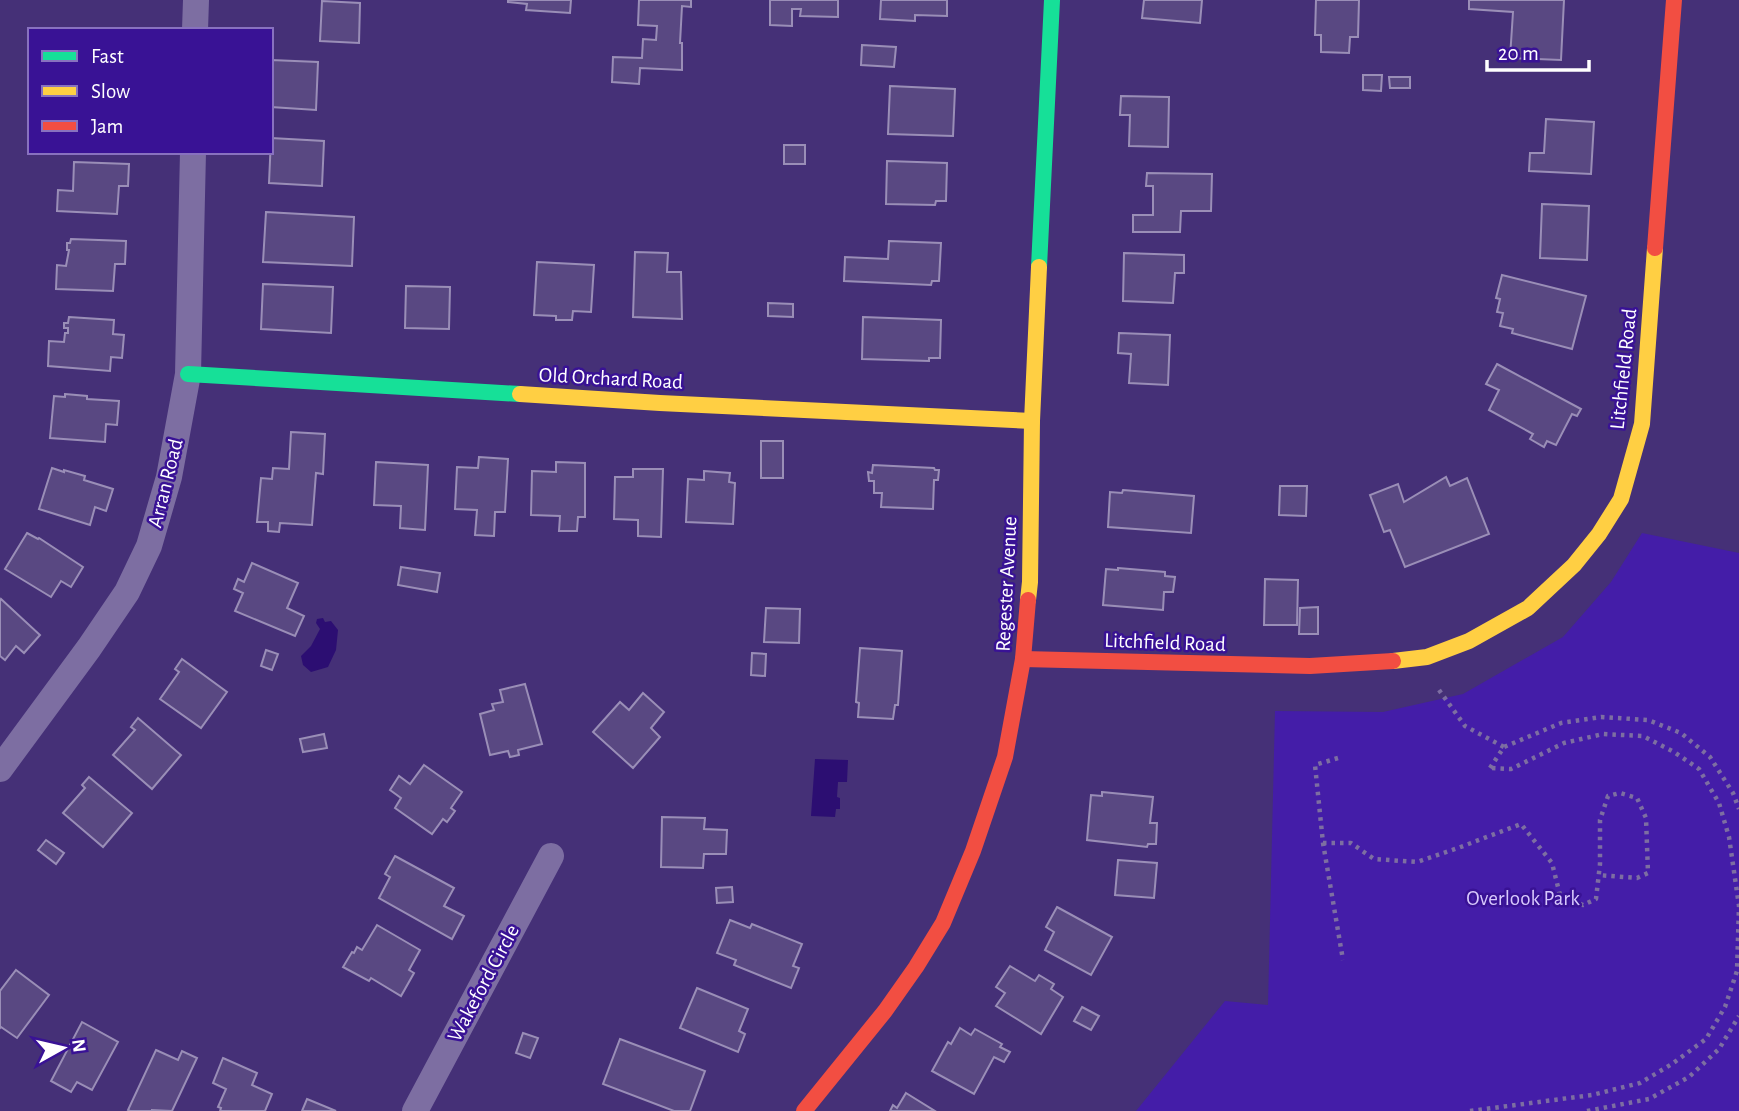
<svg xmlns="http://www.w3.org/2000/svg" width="1739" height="1111" font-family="'Alegreya Sans',sans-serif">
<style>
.green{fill:#441da8}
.water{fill:#2c0e72}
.building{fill:#594882;stroke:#9a8eb7;stroke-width:2}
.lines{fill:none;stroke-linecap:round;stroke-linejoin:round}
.path{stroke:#7d6ea2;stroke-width:4.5;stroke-dasharray:3.5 5;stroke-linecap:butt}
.street{stroke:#7d6ea2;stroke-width:26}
.fast{stroke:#16e098;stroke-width:16}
.slow{stroke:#ffcf43;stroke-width:16}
.jam{stroke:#f24e42;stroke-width:16}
.labels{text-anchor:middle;stroke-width:5;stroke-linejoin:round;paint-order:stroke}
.street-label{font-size:21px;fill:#fff;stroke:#391295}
.park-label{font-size:21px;fill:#d8c9fd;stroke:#391295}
</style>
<rect width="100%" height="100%" fill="#453077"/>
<polygon class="green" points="1642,533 1739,553 1739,1111 1136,1111 1225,1001 1268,1005 1275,711 1383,712 1463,694 1563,637 1611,582"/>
<g class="water">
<polygon points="323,618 325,622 331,621 338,630 336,650 328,667 311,672 303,665 301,656 311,646 320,629 316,623 317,619"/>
<polygon points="815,759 848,760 847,782 838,782 837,797 840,798 840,809 836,809 835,817 811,816"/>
</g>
<g class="building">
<polygon points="508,0 571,0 570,13 526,10 527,4 508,2"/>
<polygon points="639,0 691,0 691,7 682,6 680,43 682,43 682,70 640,68 639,84 612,82 613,57 642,58 643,39 656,40 657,26 638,25"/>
<polygon points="770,0 838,0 838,17 800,16 801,9 792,9 792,26 770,25"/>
<polygon points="881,0 947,0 947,16 915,15 915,21 880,19"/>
<polygon points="1144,0 1202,0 1200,23 1142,18"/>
<polygon points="1316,0 1359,0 1358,37 1350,37 1349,53 1321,52 1321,35 1315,35"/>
<polygon points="1469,0 1564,0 1561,60 1510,58 1513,12 1469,9"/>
<polygon points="322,1 360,3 359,43 320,41"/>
<polygon points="862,45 896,47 894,67 861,65"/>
<polygon points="271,60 318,62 316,110 271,107"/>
<polygon points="1363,75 1382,75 1381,91 1363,90"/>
<polygon points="1389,77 1410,77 1410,88 1390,88"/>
<polygon points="890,86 955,89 953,136 888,134"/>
<polygon points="1121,96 1169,97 1168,147 1129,146 1130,115 1120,115"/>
<polygon points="1546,119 1594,122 1591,174 1529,171 1530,153 1544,153"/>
<polygon points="271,138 324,141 322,186 269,183"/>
<rect x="784" y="145" width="21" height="19"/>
<polygon points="887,161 947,163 946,201 936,201 935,205 886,204"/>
<polygon points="74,162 129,164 128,186 119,186 117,214 57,211 58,190 73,191"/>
<polygon points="1147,173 1212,174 1211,211 1181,211 1180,232 1133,232 1133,215 1153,215 1153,186 1146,186"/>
<polygon points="1542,204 1589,206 1587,260 1540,258"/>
<polygon points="266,212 354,217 352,266 263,262"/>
<polygon points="71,239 126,241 125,264 115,264 113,291 56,289 57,265 66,266 69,250 67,250 67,243 70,243"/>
<polygon points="889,241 941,243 939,281 932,281 931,285 844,281 845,257 888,259"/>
<polygon points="635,252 668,253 667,272 681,272 682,319 633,317"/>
<polygon points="1124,253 1184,255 1184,273 1175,273 1173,303 1123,301"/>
<polygon points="537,262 594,265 591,312 573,311 572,320 556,320 556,316 534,315"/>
<polygon points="1502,275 1586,296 1572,349 1512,333 1513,329 1500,326 1503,313 1497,312 1500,299 1496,298"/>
<polygon points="263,284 333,287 331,333 261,329"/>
<polygon points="406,286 450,287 449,329 405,328"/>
<polygon points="768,303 793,304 793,317 768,316"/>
<polygon points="69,317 114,320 113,334 124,335 122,358 111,357 110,371 48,366 49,341 64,342 65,333 68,333 68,328 64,328 64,323 68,323"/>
<polygon points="863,317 941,320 940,358 929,358 929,361 862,359"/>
<polygon points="1119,333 1170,335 1168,385 1129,383 1131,354 1118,353"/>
<polygon points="1497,364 1581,409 1577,416 1572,414 1556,445 1547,441 1544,447 1530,439 1533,434 1489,410 1499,390 1486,384"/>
<polygon points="65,394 87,396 87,399 119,401 117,425 106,424 105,442 50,438 54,396 65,397"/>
<polygon points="291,432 325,434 323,474 316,473 312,525 280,523 279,532 268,531 268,522 257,522 261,478 272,479 273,468 289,469"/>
<rect x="761" y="441" width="22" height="37"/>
<polygon points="479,457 508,459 505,512 495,512 494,536 475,535 477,510 455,509 457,467 478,468"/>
<polygon points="376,462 428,465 425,530 400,528 401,506 374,505"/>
<polygon points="556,462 585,463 585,517 578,517 577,531 559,531 560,516 531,515 532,471 556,472"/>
<polygon points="873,465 934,468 935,470 939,470 938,480 934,480 933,509 881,507 882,493 874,493 874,481 869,481 868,472 872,473"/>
<polygon points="52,468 64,472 64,470 85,476 84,480 113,489 106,511 95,507 90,525 39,509"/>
<polygon points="633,469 663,469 661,537 638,536 638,520 614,519 615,477 633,477"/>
<polygon points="704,471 730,473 729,482 735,483 733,524 686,522 688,479 704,480"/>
<polygon points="1446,477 1450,486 1467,478 1489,534 1405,567 1390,530 1384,532 1370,495 1398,484 1404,502"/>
<polygon points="1280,486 1307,486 1306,516 1279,515"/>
<polygon points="1123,490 1194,496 1191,533 1108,527 1110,492 1122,493"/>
<polygon points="27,533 38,539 39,538 83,567 71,587 61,581 51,597 5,569"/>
<polygon points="252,563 298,583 287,608 304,616 295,636 235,611 243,593 234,589 238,579 244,582"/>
<polygon points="401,567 440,573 437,592 398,585"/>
<polygon points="1118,568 1165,572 1165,576 1175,577 1173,592 1164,592 1163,610 1103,605 1106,569 1118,570"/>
<polygon points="1265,579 1298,580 1297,625 1264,625"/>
<polygon points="1,599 40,635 24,653 16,646 5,660 0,656 0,601"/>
<polygon points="1318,607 1318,634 1299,634 1300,608"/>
<polygon points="766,608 800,609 799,643 764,642"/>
<polygon points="860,648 902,651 898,705 895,705 893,719 858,717 859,703 856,702"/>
<polygon points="266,650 278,654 272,670 261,666"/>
<polygon points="752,653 766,654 765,676 751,675"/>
<polygon points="182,659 227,692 201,728 160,699 179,672 175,669"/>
<polygon points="525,684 542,744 518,750 519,755 510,757 508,751 490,755 480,714 494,710 492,704 503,702 500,690"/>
<polygon points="643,693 664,712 651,728 660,737 633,768 593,732 620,702 629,710"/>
<polygon points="138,718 181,755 152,789 113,755 135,730 131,727"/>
<polygon points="324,734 327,748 303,752 300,739"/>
<polygon points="424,765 462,792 451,808 455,811 447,822 443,819 432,834 395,808 401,798 390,790 399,776 410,784"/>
<polygon points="89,777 132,813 103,847 63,813 85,788 82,785"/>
<polygon points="1102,792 1153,797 1150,823 1157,823 1156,844 1148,844 1147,847 1087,840 1091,795 1102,796"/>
<polygon points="662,817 705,818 704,829 727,830 726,854 704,854 703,868 661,867"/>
<polygon points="46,840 64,853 56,864 38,850"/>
<polygon points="395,856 454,888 444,906 464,916 452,939 379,898 390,877 385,874"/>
<polygon points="1118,860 1157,863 1154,898 1115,895"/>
<polygon points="732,887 733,902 717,903 716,888"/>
<polygon points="1057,907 1112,937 1091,975 1045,950 1054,932 1046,927"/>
<polygon points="730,920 750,928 752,924 802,944 793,966 799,968 791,988 734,965 736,960 717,953"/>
<polygon points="377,925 420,950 409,970 414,973 401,996 371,978 369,981 343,967 352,952 354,953 357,947 362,950"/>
<polygon points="1010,966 1035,981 1039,975 1054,984 1051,989 1063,997 1041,1034 996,1006 1005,993 996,987"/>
<polygon points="16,970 49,995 17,1038 1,1027 0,1028 0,991"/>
<polygon points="697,988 748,1009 739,1031 745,1034 738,1052 680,1028"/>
<polygon points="1082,1007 1099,1016 1091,1030 1074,1021"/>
<polygon points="82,1022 118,1042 92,1090 77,1082 71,1092 51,1081"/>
<polygon points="960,1028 971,1035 975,1029 1002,1044 1000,1047 1010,1052 1004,1062 994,1057 974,1094 932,1071 948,1042 951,1044"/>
<polygon points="523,1033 538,1038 530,1058 516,1053"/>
<polygon points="620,1039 705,1071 690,1111 674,1111 603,1084"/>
<polygon points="156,1050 178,1060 182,1051 197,1058 172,1111 152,1110 152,1111 130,1111 128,1110"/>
<polygon points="223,1058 257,1073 252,1085 272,1094 265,1111 220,1111 221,1108 218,1107 226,1089 213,1083"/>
<polygon points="906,1093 935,1111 890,1111 893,1105 897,1108"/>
<polygon points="307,1099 336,1111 302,1111"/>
</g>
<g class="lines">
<g class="path">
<polyline points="1439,690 1465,726 1504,747"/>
<polyline points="1338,758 1315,765 1323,843 1343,960"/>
<polyline points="1490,768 1504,747 1561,723 1601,717 1648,720 1681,733 1710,757 1733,793 1739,809"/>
<polyline points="1323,843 1351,843 1374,859 1417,862 1458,848 1521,824 1552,863 1560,895 1583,905 1596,899 1600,864 1600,820 1608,796 1620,793 1637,798 1646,818 1648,873 1637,878 1598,875"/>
<polyline points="1470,1111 1592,1095 1640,1083 1672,1064 1706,1039 1725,1007 1737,971 1739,906 1729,837 1719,803 1699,769 1674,752 1643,736 1603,734 1564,743 1511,769 1490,768"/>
<polyline points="1587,1111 1649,1099 1689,1077 1719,1049 1739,1016"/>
</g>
<g class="street">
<polyline points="195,30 196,0"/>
<polyline points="0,769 89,648 127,592 149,546 169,477 188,374 193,152"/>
<polyline points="415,1111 551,856"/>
</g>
<g class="fast">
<polyline points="1039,267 1052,0"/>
<polyline points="188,374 520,394"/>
</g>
<g class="slow">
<polyline points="520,394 660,403 1032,421"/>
<polyline points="1028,600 1030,582 1032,421 1039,267"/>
<polyline points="1393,661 1427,657 1469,641 1528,608 1574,565 1599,534 1621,499 1642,424 1655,248"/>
</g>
<g class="jam">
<polyline points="1655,248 1674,0"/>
<polyline points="1023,659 1310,666 1393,661"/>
<polyline points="804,1111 885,1011 916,967 943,923 973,851 1005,757 1023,659 1028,600"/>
</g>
</g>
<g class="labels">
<g class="street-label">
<text transform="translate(1623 369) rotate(-84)" y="7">Litchfield Road</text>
<text transform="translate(611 378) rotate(3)" y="7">Old Orchard Road</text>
<text transform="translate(165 483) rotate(-76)" y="7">Arran Road</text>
<text transform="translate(1006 584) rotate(-87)" y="7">Regester Avenue</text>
<text transform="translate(1165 642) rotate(2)" y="7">Litchfield Road</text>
<text transform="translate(483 983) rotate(-62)" y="7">Wakeford Circle</text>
</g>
<g class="park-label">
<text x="1523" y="905">Overlook Park</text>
</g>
</g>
<rect x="28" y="28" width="245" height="126" fill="#391295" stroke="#8871bf" stroke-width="2"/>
<rect x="42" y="51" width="35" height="10" fill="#16e098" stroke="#8871bf" stroke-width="2"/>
<text x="91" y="63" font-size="21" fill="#ffffff">Fast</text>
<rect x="42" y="86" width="35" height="10" fill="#ffcf43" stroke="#8871bf" stroke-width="2"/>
<text x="91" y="98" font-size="21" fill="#ffffff">Slow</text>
<rect x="42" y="121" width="35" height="10" fill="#f24e42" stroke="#8871bf" stroke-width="2"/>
<text x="91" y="133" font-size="21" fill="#ffffff">Jam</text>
<g transform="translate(63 1048) rotate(82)" stroke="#391295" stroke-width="5" paint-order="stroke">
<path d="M0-5L12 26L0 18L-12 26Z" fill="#ffffff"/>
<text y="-10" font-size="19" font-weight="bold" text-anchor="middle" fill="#ffffff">N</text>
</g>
<path d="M1487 60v10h102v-10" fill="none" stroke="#ffffff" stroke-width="3.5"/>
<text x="1498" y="60" font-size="21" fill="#ffffff" stroke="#391295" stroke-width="5" paint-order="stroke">20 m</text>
</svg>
